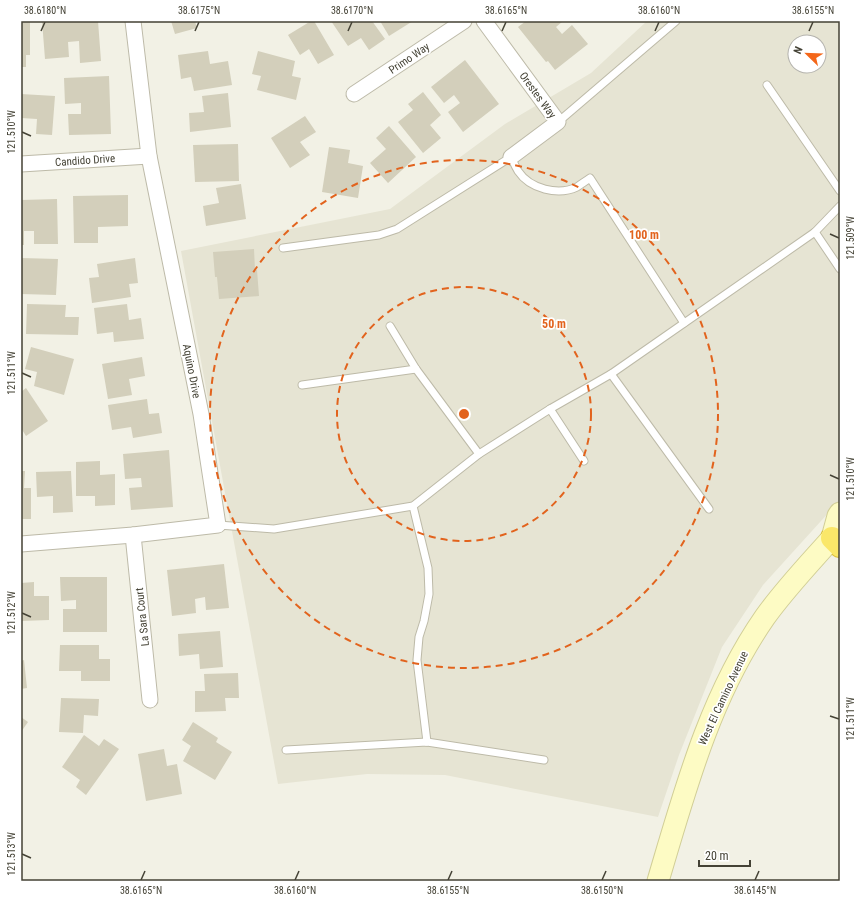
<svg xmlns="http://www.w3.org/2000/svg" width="861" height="902" font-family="'Roboto Condensed',sans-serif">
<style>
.residential{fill:#e6e4d3;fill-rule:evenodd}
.building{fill:#d3cfbb}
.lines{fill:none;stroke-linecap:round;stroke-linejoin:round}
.lane-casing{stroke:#bdbaa8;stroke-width:9}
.street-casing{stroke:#bdbaa8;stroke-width:17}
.secondary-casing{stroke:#d1ce96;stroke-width:23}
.highway-casing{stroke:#d9be39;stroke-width:24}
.lane{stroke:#fff;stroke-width:7}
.street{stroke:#fff;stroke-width:15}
.secondary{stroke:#fdfbc4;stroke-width:21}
.highway{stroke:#fae769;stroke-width:22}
.ticks{fill:none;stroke:#444235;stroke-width:1.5}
.ring{fill:none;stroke:#e2631d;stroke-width:2;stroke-dasharray:7 5}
.labels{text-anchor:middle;stroke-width:3.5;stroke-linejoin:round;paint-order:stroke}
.street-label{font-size:11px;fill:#444235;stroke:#fff}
.centre{fill:#e2631d;stroke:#fff;stroke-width:2}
.ring-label{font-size:12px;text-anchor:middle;font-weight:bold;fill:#e2631d;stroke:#fff;stroke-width:3.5;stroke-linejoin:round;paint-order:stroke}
.neatline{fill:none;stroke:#444235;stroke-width:1.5}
.ticks-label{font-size:10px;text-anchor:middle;fill:#444235}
</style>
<rect width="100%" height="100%" fill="#f2f1e5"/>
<path class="residential" d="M647,21h193v479l-77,85 -41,62 -43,108 -21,62 -213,-42 -78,-1 -89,10 -97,-533 209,-42 115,-85 86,-51zM795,42h24v24h-24z"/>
<g class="building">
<polygon points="21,21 30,21 30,55 26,55 26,67 21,67"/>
<polygon points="42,21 98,21 101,61 80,63 79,41 68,42 69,57 45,59"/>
<polygon points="171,21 195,21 197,28 175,34"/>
<polygon points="311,21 314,21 334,55 318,64 309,49 300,55 288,35"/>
<polygon points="331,21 372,21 385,39 369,50 361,38 348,46"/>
<polygon points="380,21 413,21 389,36"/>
<polygon points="526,21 563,21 556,27 562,34 572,25 588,44 555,70 548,61 546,62 518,27"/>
<polygon points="208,51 210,64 228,61 232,85 194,91 191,77 181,79 178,55"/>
<polygon points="258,51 295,61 292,76 301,78 296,100 257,90 261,76 252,74"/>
<polygon points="465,60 499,104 463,132 448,112 460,103 454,95 444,103 431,87"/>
<polygon points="109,76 111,134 69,135 68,114 81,114 81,103 65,104 64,78"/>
<polygon points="423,92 441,115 430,125 441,138 423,153 398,122 413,110 408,104"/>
<polygon points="228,93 231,127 190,132 189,113 204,112 202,96"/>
<polygon points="21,94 55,96 52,135 36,134 37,119 21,118"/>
<polygon points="305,116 316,132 300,142 310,155 290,168 271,138"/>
<polygon points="389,126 416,157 388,183 370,163 386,149 376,138"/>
<polygon points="238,144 239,181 195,182 193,145"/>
<polygon points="329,147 350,150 348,163 363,166 358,198 322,192"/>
<polygon points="241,184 246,219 206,226 203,206 219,203 216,188"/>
<polygon points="128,195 128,226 98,227 98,243 74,243 73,196"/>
<polygon points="57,199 58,244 34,244 34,231 24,231 24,245 21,245 21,200"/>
<polygon points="254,249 255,270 257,270 259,296 219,299 217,277 215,277 213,252"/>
<polygon points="21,258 58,259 56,295 21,294"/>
<polygon points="135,258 138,283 129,284 131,297 92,303 89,278 99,277 97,264"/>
<polygon points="27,304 66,305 65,317 79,317 78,335 26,334"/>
<polygon points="127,304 129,320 141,318 144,339 114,342 113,332 97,334 94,308"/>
<polygon points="31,347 74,359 64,395 34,386 37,372 25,369"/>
<polygon points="142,357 145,376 129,379 132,395 108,399 102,364"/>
<polygon points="26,388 48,421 26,436 21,428 21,392"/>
<polygon points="147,399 149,414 159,413 162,433 133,438 131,427 112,430 108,405"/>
<polygon points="169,450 173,507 131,510 129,488 142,487 141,478 125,479 123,454"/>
<polygon points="100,461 100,475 115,474 115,505 95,506 95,496 76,496 76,462"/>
<polygon points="21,471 25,471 24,488 31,488 31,519 21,519"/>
<polygon points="71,471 73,512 53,513 53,496 37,497 36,472"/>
<polygon points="224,564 229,608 206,610 205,597 195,599 196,613 172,616 167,570"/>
<polygon points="60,577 107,577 107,632 63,632 63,609 76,609 76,600 61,601"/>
<polygon points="34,582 34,596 49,596 49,620 21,621 21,583"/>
<polygon points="220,631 223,667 200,669 199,654 179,656 178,634"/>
<polygon points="60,645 99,645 99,659 110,659 110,681 81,681 81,671 59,671"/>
<polygon points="24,660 27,688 21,689 21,661"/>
<polygon points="238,673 239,698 225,698 226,711 195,712 195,691 205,691 204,674"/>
<polygon points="61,698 99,699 98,716 84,715 83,733 59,732"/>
<polygon points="21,717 28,722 21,732"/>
<polygon points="193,722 218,738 216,742 232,752 215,780 183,761 191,746 182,740"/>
<polygon points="84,735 99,746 104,739 119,749 86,795 76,787 80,780 62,767"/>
<polygon points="164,749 167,766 177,764 182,794 146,801 138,754"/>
</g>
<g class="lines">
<defs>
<g id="lane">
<polyline points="767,85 840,191"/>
<polyline points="558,122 676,21"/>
<polyline points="815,232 840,269"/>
<path d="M283,248l96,-13 18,-6 114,-72c2,4 4,9 7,14 12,18 40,25 59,16 4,-3 9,-6 13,-9l94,145"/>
<polyline points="390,326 416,369 479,454"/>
<polyline points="611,374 709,509"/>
<polyline points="302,385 416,369"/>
<polyline points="550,409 584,461"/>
<polyline points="413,506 428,568 429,594 424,621 419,637 417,660 427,742"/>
<polyline points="218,525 274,529 413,506 479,454 550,409 611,374 815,232 840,206"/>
<polyline points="286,750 427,742 544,760"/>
</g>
<g id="street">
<polyline points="484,21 558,122 511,157"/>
<polyline points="354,94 464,21"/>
<polyline points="21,164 149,156"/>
<polyline points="133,535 150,700"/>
<polyline points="21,544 133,535 218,525 201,414 149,156 133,21"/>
</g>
<g id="secondary">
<polyline points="832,538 838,516 840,513"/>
<path d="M658,881c27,-91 52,-185 107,-264 20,-28 44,-53 67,-79l8,-4"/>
</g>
<polyline id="highway" points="832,538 840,546"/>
</defs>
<use href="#lane" class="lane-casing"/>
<use href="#street" class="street-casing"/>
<use href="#secondary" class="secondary-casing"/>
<use href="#highway" class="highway-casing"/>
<use href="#lane" class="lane"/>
<use href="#street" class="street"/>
<use href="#secondary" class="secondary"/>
<use href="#highway" class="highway"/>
</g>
<path class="ticks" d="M41,31l4,-9M195,31l4,-9M348,31l4,-9M502,31l4,-9M655,31l4,-9M809,31l4,-9M22,132l9,4M830,234l9,4M22,373l9,4M830,475l9,4M22,613l9,4M830,716l9,3M22,854l9,4M141,880l4,-9M295,880l4,-9M448,880l4,-9M602,880l4,-9M755,880l4,-9"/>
<g class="ring">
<circle cx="464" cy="414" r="127"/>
<circle cx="464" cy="414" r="254"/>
</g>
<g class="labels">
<g class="street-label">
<text transform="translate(409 58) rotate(-34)" y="4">Primo Way</text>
<text transform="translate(538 95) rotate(54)" y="4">Orestes Way</text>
<text transform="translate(85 160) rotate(-4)" y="4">Candido Drive</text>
<text transform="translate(192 371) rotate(79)" y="4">Aquino Drive</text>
<text transform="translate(142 617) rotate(-96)" y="4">La Sara Court</text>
<text transform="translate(723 698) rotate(-65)" y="4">West El Camino Avenue</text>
</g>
</g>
<circle cx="464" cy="414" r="6" class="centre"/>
<g class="ring-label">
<text x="644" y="239">100 m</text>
<text x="554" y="328">50 m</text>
</g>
<rect width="861" height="902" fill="none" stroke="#ffffff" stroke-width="44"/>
<g transform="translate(807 54) rotate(293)"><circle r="19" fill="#ffffff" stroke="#b4b3ae"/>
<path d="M0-3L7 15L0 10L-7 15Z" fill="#f4671a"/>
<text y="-6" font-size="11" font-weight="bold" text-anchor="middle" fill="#444235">N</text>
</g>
<path d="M699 860v6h51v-6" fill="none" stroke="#444235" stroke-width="2"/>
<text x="705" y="860" font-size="12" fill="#444235" stroke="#ffffff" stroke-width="3" paint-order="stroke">20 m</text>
<rect x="22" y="22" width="817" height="858" class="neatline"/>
<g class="ticks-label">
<text x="45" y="14">38.6180°N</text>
<text x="199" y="14">38.6175°N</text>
<text x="352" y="14">38.6170°N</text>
<text x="506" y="14">38.6165°N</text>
<text x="659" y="14">38.6160°N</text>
<text x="813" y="14">38.6155°N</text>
<text transform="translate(11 132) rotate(-90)" y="4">121.510°W</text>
<text transform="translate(850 238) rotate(-90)" y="4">121.509°W</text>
<text transform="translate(11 373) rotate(-90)" y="4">121.511°W</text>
<text transform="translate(850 479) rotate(-90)" y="4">121.510°W</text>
<text transform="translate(11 613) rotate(-90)" y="4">121.512°W</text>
<text transform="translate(850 719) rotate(-90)" y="4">121.511°W</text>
<text transform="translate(11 854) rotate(-90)" y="4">121.513°W</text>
<text x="141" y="894">38.6165°N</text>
<text x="295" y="894">38.6160°N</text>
<text x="448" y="894">38.6155°N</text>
<text x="602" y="894">38.6150°N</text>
<text x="755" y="894">38.6145°N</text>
</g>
</svg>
